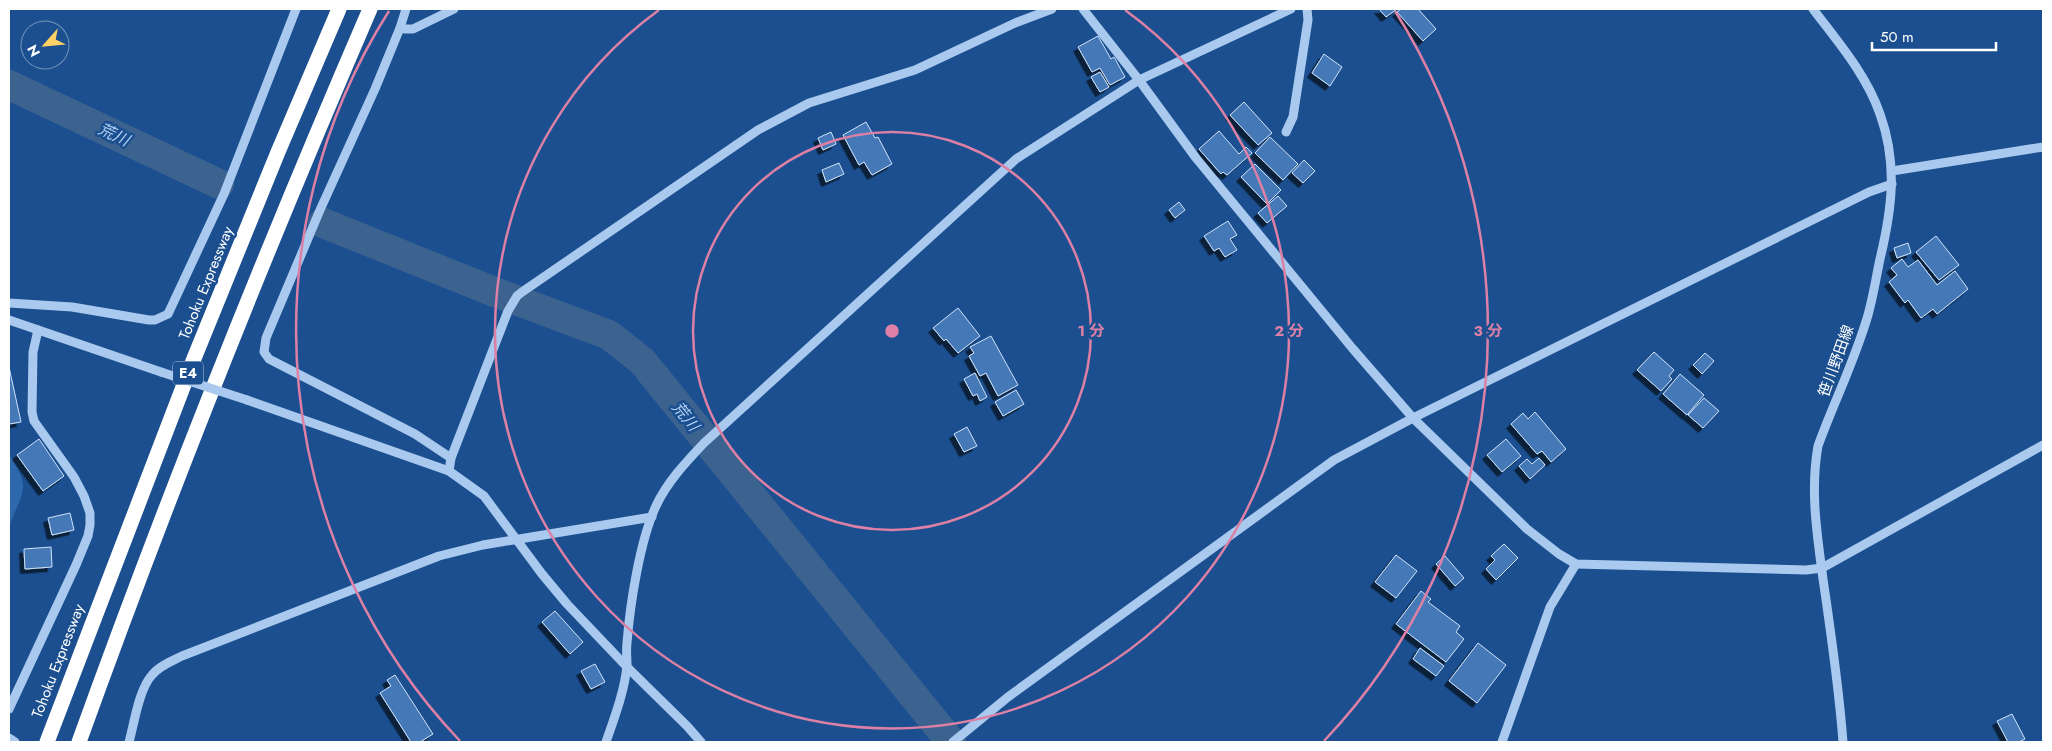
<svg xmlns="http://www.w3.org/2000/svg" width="2052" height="751" font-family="Jost,'Noto Sans JP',sans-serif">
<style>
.green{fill:#2e69ad}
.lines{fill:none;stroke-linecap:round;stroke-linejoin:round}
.river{stroke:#3c6290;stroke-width:30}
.building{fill:#4478b7;stroke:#cfe3fa;filter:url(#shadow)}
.minor{stroke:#a9c9ee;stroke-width:9}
.highway{stroke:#fff;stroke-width:15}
.minor-bridge{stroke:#a9c9ee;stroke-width:9}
.ring{fill:none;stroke:#dd80a5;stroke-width:2.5}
.labels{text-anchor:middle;stroke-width:5;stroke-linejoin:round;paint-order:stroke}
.shield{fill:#1b4f8f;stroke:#bbcadd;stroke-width:1}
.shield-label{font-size:14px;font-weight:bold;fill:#fff}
.street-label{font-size:15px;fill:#fff;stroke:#1b4f8f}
.water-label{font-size:16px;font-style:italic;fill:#b5d3f5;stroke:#1b4f8f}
.centre{fill:#dd80a5;stroke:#1b4f8f;stroke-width:2.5}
.ring-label{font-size:15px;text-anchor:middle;font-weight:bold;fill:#dd80a5;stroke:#1b4f8f;stroke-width:5;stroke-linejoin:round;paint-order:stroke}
</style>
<defs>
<filter id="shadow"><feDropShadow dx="-4.5" dy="4.5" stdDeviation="0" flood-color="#0009"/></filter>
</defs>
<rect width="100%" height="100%" fill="#1b4f8f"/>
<path class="green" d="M9,456l3,2c3,7 11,18 11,27 1,12 -11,30 -14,43z"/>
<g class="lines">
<g class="river">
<polyline points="9,85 219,184"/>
<polyline points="323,223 497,293 609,335 642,361 951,742"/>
</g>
</g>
<g class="building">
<polygon points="1379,9 1397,9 1386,17"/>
<polygon points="1401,9 1418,9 1436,29 1423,41 1397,12"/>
<polygon points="1098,36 1111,59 1114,57 1125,77 1110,85 1100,68 1092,72 1078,47"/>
<polygon points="1324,54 1342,67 1330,86 1312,73"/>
<polygon points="1100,72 1109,87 1100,92 1091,77"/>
<polygon points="1244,102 1272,133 1258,145 1230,115"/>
<polygon points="866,122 875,138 878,137 892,164 872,175 864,162 859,165 843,135"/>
<polygon points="1219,131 1239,154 1246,147 1252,153 1227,175 1223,172 1221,174 1199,149"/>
<polygon points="831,132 836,144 823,150 818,138"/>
<polygon points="1270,137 1298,164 1283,180 1255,153"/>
<polygon points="1304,160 1315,171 1303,183 1292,173"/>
<polygon points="839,163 844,174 826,182 822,170"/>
<polygon points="1255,164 1281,190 1267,204 1241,177"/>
<polygon points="1278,196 1287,206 1267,223 1258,213"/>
<polygon points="1179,202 1185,210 1175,218 1169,210"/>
<polygon points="1228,221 1237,235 1230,239 1237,250 1225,257 1219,248 1214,251 1204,236"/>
<polygon points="1936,236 1959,265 1939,280 1916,252"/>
<polygon points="1908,243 1911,253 1897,258 1894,248"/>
<polygon points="1902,259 1908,267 1918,260 1937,285 1955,271 1968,289 1937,314 1933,309 1921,318 1908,300 1905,303 1889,282 1897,275 1891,268"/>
<polygon points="958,308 980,336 958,353 946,339 944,341 933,328"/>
<polygon points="991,336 1018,385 998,396 986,373 980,376 969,356 974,353 970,347"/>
<polygon points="1654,352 1674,370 1669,376 1672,379 1661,391 1637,370"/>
<polygon points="1705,353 1714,361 1702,374 1693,365"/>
<polygon points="9,367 21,422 9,424"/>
<polygon points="975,373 987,397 980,401 977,394 973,396 964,379"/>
<polygon points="1680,374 1704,395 1687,415 1663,394"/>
<polygon points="1016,390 1024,404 1003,416 995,402"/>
<polygon points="1704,398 1719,411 1703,428 1688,415"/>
<polygon points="1535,412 1566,449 1551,462 1542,451 1537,454 1511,424 1523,413 1528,419"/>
<polygon points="967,427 977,446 964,452 954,434"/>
<polygon points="39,439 64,476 43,491 17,455"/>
<polygon points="1506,439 1521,456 1502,472 1487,455"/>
<polygon points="1539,458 1545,465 1530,479 1519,466 1527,459 1532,464"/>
<polygon points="70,513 74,530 52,535 48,518"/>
<polygon points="1504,544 1518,558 1496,580 1486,569 1495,560 1491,556"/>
<polygon points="51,547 52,567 25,569 24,549"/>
<polygon points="1396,555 1417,571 1396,598 1375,582"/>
<polygon points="1445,556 1464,578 1455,586 1436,564"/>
<polygon points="1421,591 1431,599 1428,602 1460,626 1456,632 1464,639 1446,662 1396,624"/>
<polygon points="555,611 583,642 570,654 542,622"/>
<polygon points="1478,643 1506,665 1477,703 1449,681"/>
<polygon points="1420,648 1444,666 1436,676 1413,659"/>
<polygon points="595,664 605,682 591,689 581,671"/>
<polygon points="395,675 433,734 420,742 411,742 380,693 391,686 387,680"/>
<polygon points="2012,714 2025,739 2019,742 2008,742 1997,721"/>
</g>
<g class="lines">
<g class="minor">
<polyline points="406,9 400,28 375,89 320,210 266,338 264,352 269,359 415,434 451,458"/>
<polyline points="1083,9 1139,80 1196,158 1353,349 1413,418 1527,529 1559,554 1576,564 1806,570 1822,568 2043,445"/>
<path d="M1813,9c25,33 53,65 67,105 18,50 12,95 0,145 -4,19 -7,38 -12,56 -13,45 -34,87 -50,131 -8,45 -1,88 5,133 8,54 16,109 20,163"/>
<polyline points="400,28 405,29 413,29 454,9"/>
<polyline points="1286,132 1293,117 1308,20 1307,9"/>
<polyline points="1892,171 2043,147"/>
<polyline points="9,303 72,307 149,320 155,320 168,314 224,194 296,9"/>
<polyline points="9,320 161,372"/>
<polyline points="247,400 449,471 484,496 542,574 567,604 627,667 687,726 701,742"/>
<polyline points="449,471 451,458 508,311 517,296 522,292 758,130 809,103 915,70 1015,23 1052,9"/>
<polyline points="9,709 76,565 88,536 90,525 90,513 84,496 74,477 34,421 32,412 33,352 38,330"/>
<polyline points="9,738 15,742"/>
<path d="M129,742c5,-18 10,-53 23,-67 7,-9 20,-14 30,-19l257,-100 44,-11 169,-28"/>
<path d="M606,742c8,-23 19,-52 21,-77 0,-7 -1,-15 0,-22 3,-39 13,-103 29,-137 11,-24 31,-45 48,-63l312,-284 123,-79 152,-71"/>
<polyline points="953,742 1008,697 1334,460 1413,418 1869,192 1892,184"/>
<polyline points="1502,742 1550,607 1576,564"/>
</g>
<g class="highway">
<polyline points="47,742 193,361 278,152 339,9"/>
<path d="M79,742c89,-247 187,-492 291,-733"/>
</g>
<polyline class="minor-bridge" points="161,372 247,400"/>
</g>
<g class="ring">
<circle cx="892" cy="331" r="199"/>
<path d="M1125 10A397 397 0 1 1 659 10"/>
<path d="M460 741A596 596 0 0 1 389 11M1395 11A596 596 0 0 1 1324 741"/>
</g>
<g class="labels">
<rect class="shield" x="173" y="361.5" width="30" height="23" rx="4"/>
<g class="shield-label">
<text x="188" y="378">E4</text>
</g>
<g class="street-label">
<text transform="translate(206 283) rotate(-68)" y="5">Tohoku Expressway</text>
<text transform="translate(1836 361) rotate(-70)" y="5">笹川野田線</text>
<text transform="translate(58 661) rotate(-69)" y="5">Tohoku Expressway</text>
</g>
<g class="water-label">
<text transform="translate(114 134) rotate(25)" y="6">荒川</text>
<text transform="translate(686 416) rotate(51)" y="6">荒川</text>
</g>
</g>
<circle cx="892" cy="331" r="8" class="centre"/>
<g class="ring-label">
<text x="1091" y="336">1 分</text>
<text x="1289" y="336">2 分</text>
<text x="1488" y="336">3 分</text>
</g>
<rect width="2052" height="751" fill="none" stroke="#ffffff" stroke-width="20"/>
<g transform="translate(45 45) rotate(243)"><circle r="24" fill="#1b4f8f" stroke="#7695bc"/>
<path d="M0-4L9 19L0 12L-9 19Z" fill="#ffd166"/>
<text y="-8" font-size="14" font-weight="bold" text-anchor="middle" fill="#ffffff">N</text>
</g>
<path d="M1872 42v8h124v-8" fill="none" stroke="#ffffff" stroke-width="2.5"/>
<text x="1880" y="42" font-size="15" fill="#ffffff" stroke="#1b4f8f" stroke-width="4" paint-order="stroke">50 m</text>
</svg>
